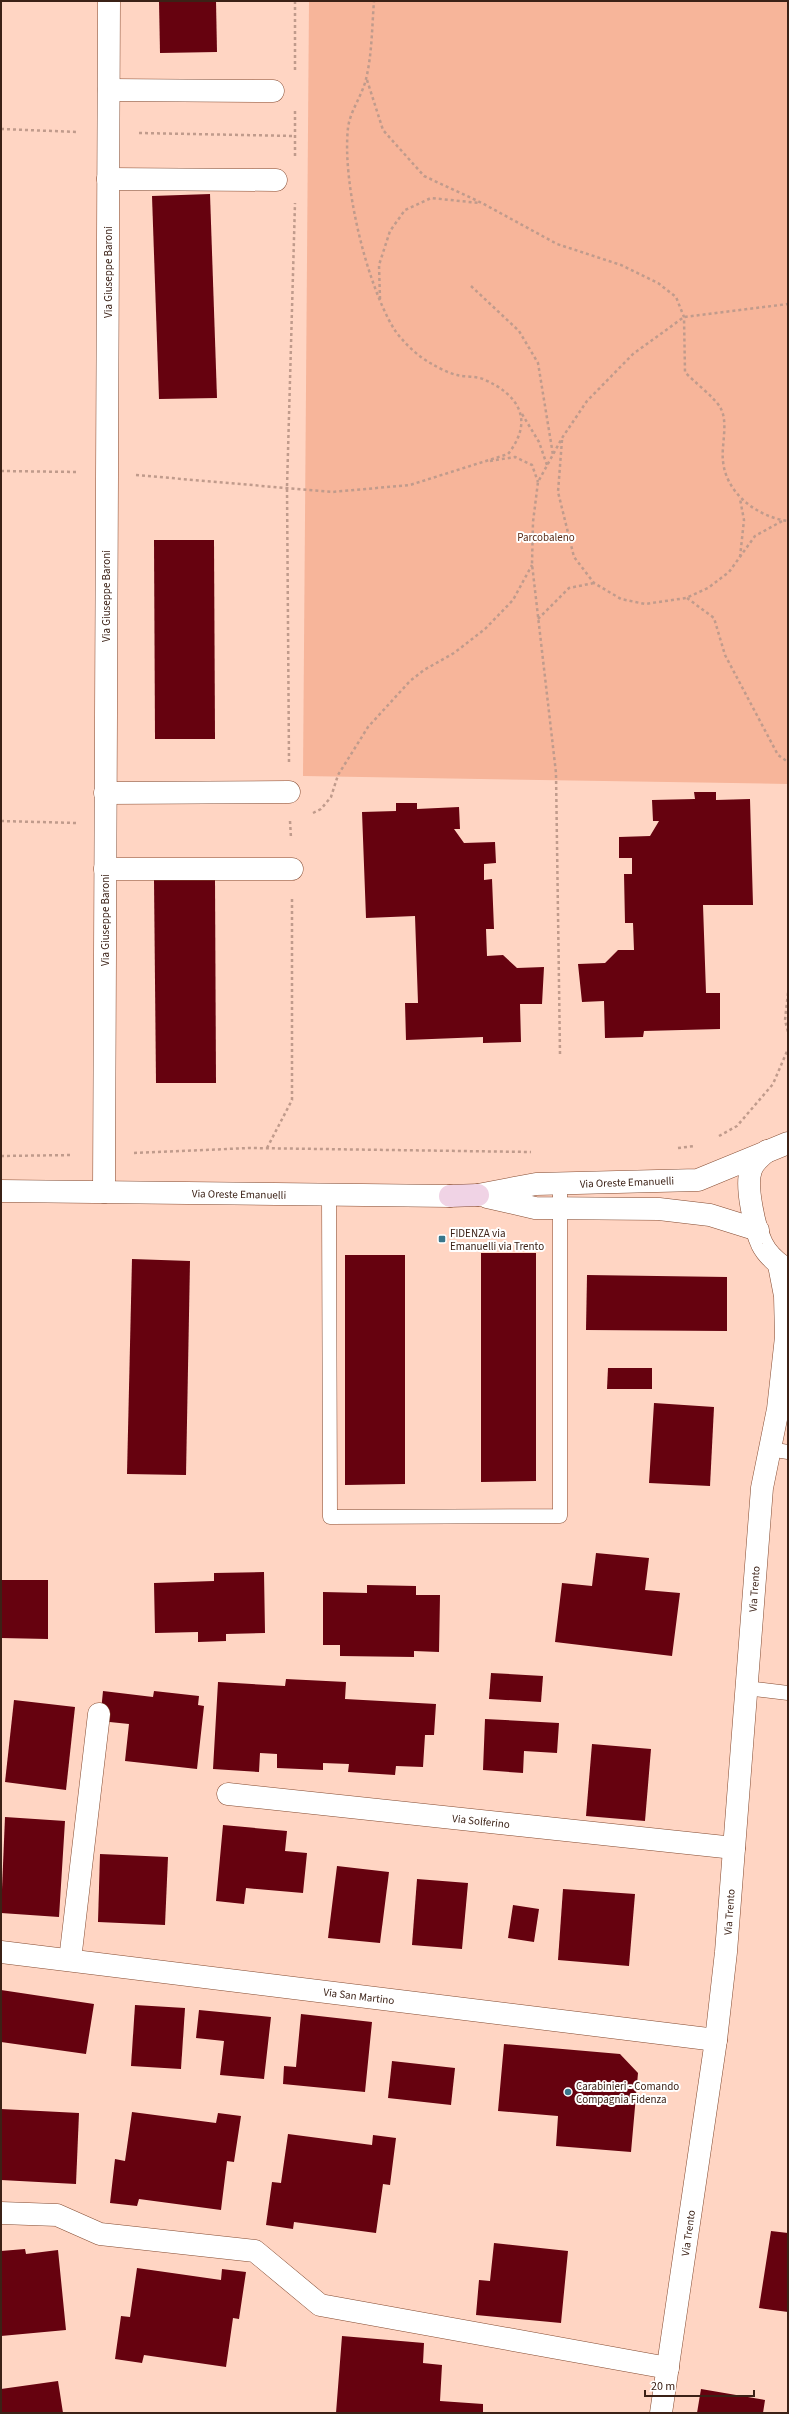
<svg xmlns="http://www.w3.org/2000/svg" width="789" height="2414" font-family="'Source Sans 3',sans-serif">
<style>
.green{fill:#f7b59a}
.building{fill:#66020f}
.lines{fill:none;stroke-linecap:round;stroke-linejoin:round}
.lane-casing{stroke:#844a30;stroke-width:15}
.street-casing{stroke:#844a30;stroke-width:23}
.secondary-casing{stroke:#844a30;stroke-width:23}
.path{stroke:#c09b8c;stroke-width:2.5;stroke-dasharray:3 3;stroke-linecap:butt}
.lane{stroke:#fff;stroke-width:14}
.street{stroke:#fff;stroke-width:22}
.secondary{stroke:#f0d3e5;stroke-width:22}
.poi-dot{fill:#38768b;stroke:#fff;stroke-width:1.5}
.labels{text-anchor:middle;stroke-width:4;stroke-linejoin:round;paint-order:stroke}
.street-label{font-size:11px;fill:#3b2116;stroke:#fff}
.park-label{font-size:11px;fill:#5a2b16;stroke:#fff}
.poi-label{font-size:11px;fill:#3b2116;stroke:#fff;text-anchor:start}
</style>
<rect width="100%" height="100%" fill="#ffd5c3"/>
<polygon class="green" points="309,1 788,1 788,784 303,776"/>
<g class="building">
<polygon points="159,1 216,1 217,52 160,53"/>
<polygon points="210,194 217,398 159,399 152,196"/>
<polygon points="154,540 214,540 215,739 155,739"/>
<polygon points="694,792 716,792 716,800 750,799 753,905 703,905 706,993 720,993 720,1029 644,1031 643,1037 605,1038 604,1001 582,1002 578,964 605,963 618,950 634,950 633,923 625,923 624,874 632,874 632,858 619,858 619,837 650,836 659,821 653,821 652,800 695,799"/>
<polygon points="396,803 417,803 417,809 459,807 460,829 454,829 464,843 495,842 496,863 484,864 484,880 492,879 494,929 486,929 487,956 503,955 517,968 544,967 542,1004 520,1004 521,1042 483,1043 483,1037 406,1040 405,1003 418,1003 415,916 366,918 362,812 396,811"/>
<polygon points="215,879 216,1083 156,1083 154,880"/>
<polygon points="481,1253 536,1253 536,1481 481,1482"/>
<polygon points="345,1255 405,1255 405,1484 345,1485"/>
<polygon points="132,1259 190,1261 186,1475 127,1474"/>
<polygon points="587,1275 727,1277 727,1331 586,1330"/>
<polygon points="608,1368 652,1368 652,1389 607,1389"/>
<polygon points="654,1403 714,1407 710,1486 649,1483"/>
<polygon points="596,1553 649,1558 645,1590 680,1593 672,1656 555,1642 562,1583 592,1586"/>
<polygon points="264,1572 265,1633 226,1634 226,1641 198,1642 198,1632 155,1633 154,1583 214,1581 214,1573"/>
<polygon points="1,1580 48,1580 48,1639 1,1638"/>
<polygon points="367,1585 416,1586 416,1595 440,1595 439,1652 414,1651 414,1657 340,1656 340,1645 323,1645 323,1592 367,1593"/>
<polygon points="491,1673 543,1676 541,1702 489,1699"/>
<polygon points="286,1679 346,1682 345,1699 436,1704 434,1735 425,1735 423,1767 396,1766 395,1775 348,1772 349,1764 323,1763 323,1770 277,1768 277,1754 260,1753 259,1772 213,1769 218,1682 285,1686"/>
<polygon points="103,1691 153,1697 154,1691 199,1696 198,1705 204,1706 197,1769 125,1761 129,1724 100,1721"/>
<polygon points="14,1700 75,1707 66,1790 5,1782"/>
<polygon points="485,1719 559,1723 557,1753 524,1751 523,1773 483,1770"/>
<polygon points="592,1744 651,1749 645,1821 586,1816"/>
<polygon points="5,1817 65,1821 59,1917 1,1913"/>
<polygon points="223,1825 287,1831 285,1851 307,1853 303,1893 246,1888 244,1904 216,1901"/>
<polygon points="100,1854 168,1857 165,1925 98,1922"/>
<polygon points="337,1866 389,1872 380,1943 328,1938"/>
<polygon points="417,1879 468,1883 462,1949 412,1945"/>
<polygon points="563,1889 635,1894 629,1966 558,1960"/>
<polygon points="513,1905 539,1909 534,1942 508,1938"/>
<polygon points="1,1990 94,2004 86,2054 1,2042"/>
<polygon points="135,2005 185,2008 181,2069 131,2066"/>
<polygon points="199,2010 271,2017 264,2079 220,2075 224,2041 196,2038"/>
<polygon points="301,2014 372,2022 365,2092 283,2084 284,2066 296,2067"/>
<polygon points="504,2044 620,2054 638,2073 631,2152 556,2146 558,2116 498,2111"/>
<polygon points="392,2061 455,2068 451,2105 388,2098"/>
<polygon points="1,2109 79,2113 76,2184 1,2180"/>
<polygon points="132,2112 216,2123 218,2113 241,2116 234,2162 227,2161 221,2210 139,2199 137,2206 110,2203 115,2159 125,2161"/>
<polygon points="288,2134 372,2145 373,2135 396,2138 390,2185 383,2184 376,2233 294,2222 293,2229 266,2225 272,2182 281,2183"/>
<polygon points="771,2231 788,2233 788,2312 759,2308"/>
<polygon points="494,2243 568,2251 561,2323 476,2315 479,2280 490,2281"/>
<polygon points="25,2249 26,2254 58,2250 66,2330 1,2336 1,2251"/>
<polygon points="137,2268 221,2280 222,2269 246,2272 239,2319 233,2318 226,2367 144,2355 142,2363 115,2359 121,2316 130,2317"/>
<polygon points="342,2336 424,2343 423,2363 442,2365 440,2401 483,2404 483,2413 336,2413"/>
<polygon points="58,2381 63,2413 1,2413 1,2389"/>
<polygon points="701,2389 765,2400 763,2413 697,2413"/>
</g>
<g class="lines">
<defs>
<g id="lane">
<polyline points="329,1196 330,1517 560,1516 560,1184"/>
<polyline points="769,1449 788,1452"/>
<polyline points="746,1688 788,1693"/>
</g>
<g id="street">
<polyline points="109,90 273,91"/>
<polyline points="108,179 276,180"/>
<polyline points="105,793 289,792"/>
<polyline points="105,869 292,869"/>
<path d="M767,1151c-6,5 -14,12 -16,19 -6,16 4,59 11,74 5,10 16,20 26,26"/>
<polyline points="1,1191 450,1196"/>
<polyline points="104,1192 109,1"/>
<polyline points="478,1195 536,1184 698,1180 788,1143"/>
<polyline points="487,1197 535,1208 659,1209 710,1215 758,1230"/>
<polyline points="228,1794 734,1848"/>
<polyline points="1,1952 716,2040"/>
<polyline points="70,1960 99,1714"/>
<polyline points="1,2213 57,2215 100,2234 255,2251 320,2305 668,2368"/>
<polyline points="661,2413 716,2040 726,1952 762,1488 778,1409 786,1337 785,1296 779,1265"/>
</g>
<polyline id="secondary" points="450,1196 478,1195"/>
</defs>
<use href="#lane" class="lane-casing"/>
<use href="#street" class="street-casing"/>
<use href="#secondary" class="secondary-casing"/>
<g class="path">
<polyline points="295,70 295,1"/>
<path d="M367,80l16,50 41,46 58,27 75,41 64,21 37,18 18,14 8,20 1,55c8,9 30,26 35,35 9,15 1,38 3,54 3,33 35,56 65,60"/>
<polyline points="1,129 78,132"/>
<polyline points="139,133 295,136"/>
<polyline points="295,156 295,111"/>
<polyline points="471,286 519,331 538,363 553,455"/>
<polyline points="380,299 379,265 390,231 405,210 431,198 479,203"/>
<polyline points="522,414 539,442 547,465"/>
<polyline points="562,440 558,492 574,557 594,583 621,599 645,604 686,598 708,588 729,572 755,536 784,520"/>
<polyline points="490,461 515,457 532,465 538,482"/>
<polyline points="1,471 77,472"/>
<path d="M136,475l196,17 78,-7 98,-31c26,-33 12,-59 -25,-75 -8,-3 -18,-2 -26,-4 -9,-2 -18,-7 -25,-11 -15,-8 -29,-22 -38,-35 -28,-46 -52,-148 -46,-201 2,-17 14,-32 18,-49 6,-24 6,-53 8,-78"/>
<polyline points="740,557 744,520 740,499"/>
<polyline points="687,598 714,618 725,655 778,755 788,762"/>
<polyline points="538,619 569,588 594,583"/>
<polyline points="289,762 287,487 295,203"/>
<polyline points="313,813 321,809 331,797 338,775 368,727 410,681 424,670 454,653 485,629 513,600 532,565"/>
<polyline points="1,821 76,823"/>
<polyline points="290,821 291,838"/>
<polyline points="788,993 785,1020 788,1032"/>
<polyline points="560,1054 556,773 532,564 533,522 538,482 562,438 587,401 633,354 684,317 788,304"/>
<polyline points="719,1136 737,1126 773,1084 788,1049"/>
<polyline points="267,1148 292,1100 292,899"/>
<polyline points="678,1148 695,1146"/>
<polyline points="134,1153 250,1148 531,1152"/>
<polyline points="1,1156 73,1155"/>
</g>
<use href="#lane" class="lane"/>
<use href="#street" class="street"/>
<use href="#secondary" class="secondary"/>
</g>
<g class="poi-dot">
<rect x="438" y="1235" width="8" height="8" rx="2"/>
<circle cx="568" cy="2092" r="4"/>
</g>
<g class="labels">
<g class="street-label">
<text transform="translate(108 272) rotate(-90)" y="4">Via Giuseppe Baroni</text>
<text transform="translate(106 596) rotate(-90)" y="4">Via Giuseppe Baroni</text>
<text transform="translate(105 920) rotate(-90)" y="4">Via Giuseppe Baroni</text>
<text transform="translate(627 1182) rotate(-2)" y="4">Via Oreste Emanuelli</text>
<text transform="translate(239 1194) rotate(1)" y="4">Via Oreste Emanuelli</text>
<text transform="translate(754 1589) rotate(-86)" y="4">Via Trento</text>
<text transform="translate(481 1821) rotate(6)" y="4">Via Solferino</text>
<text transform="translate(729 1912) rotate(-86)" y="4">Via Trento</text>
<text transform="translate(359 1996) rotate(7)" y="4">Via San Martino</text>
<text transform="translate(688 2233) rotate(-82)" y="4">Via Trento</text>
</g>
<g class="park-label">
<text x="546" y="541">Parcobaleno</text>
</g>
<g class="poi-label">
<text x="450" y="1237">FIDENZA via<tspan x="450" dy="13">Emanuelli via Trento</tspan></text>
<text x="576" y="2090">Carabinieri - Comando<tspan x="576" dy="13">Compagnia Fidenza</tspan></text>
</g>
</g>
<rect width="789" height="2414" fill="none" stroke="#3b2116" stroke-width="4"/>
<path d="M645 2390v6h109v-6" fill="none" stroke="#3b2116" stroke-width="2"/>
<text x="651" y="2390" font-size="12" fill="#3b2116" stroke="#ffffff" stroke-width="3" paint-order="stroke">20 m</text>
</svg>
